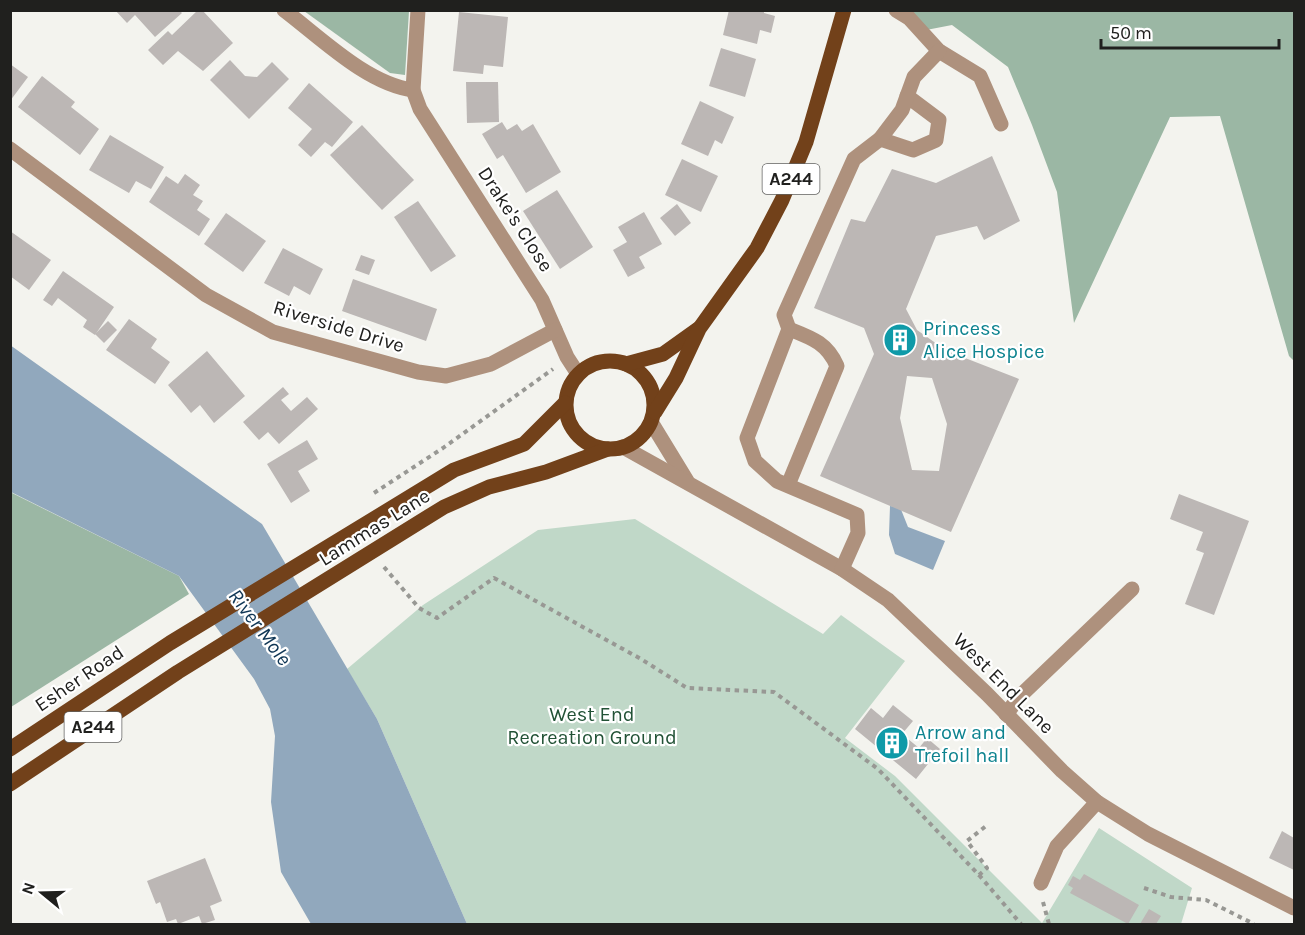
<svg xmlns="http://www.w3.org/2000/svg" width="1305" height="935" font-family="Karla,sans-serif">
<style>
.green{fill:#c0d8c8}
.forest{fill:#9bb7a4}
.water{fill:#91a8bd}
.building{fill:#bcb7b5;fill-rule:evenodd}
.lines{fill:none;stroke-linecap:round;stroke-linejoin:round}
.path{stroke:#989894;stroke-width:4;stroke-dasharray:4.5 4.5;stroke-linecap:butt}
.minor{stroke:#ae917d;stroke-width:15}
.major{stroke:#72411a;stroke-width:15}
.labels{text-anchor:middle;stroke-width:4.5;stroke-linejoin:round;paint-order:stroke}
.shield{fill:#fff;stroke:#636362;stroke-width:1.5}
.shield-label{font-size:18px;font-weight:bold;fill:#20201e}
.street-label{font-size:20px;fill:#20201e;stroke:#fff}
.culture-label{font-size:20px;fill:#0d838f;stroke:#fff;text-anchor:start}
.park-label{font-size:20px;fill:#225236;stroke:#fff}
.water-label{font-size:21px;font-style:italic;fill:#0f3655;stroke:#fff}
</style>
<rect width="100%" height="100%" fill="#f3f3ee"/>
<polygon class="green" points="635,519 823,634 841,615 905,661 845,738 895,776 1042,923 1099,828 1192,888 1181,924 467,924 377,719 347,669 423,605 538,530"/>
<g class="forest">
<polygon points="304,11 409,11 405,75 390,73"/>
<polygon points="911,11 1294,11 1294,361 1289,356 1220,116 1170,117 1074,323 1057,192 1032,125 1008,67 952,25 921,31"/>
<polygon points="10,492 179,576 189,594 11,707"/>
</g>
<g class="water">
<polygon points="10,345 262,524 377,719 467,924 311,924 281,872 271,802 275,736 270,709 254,679 179,576 11,492"/>
<polygon points="890,506 900,507 908,527 945,541 933,570 895,554 889,535"/>
</g>
<g class="building">
<polygon points="115,10 179,10 182,13 155,37 135,15 127,23"/>
<polygon points="198,10 202,10 233,43 203,71 178,51 163,65 148,50 168,31 172,35"/>
<polygon points="729,10 764,10 764,13 775,16 771,33 760,30 757,44 723,35"/>
<polygon points="459,12 508,17 503,67 484,65 483,74 453,71"/>
<polygon points="721,48 756,59 745,97 709,86"/>
<polygon points="230,60 245,76 257,77 272,62 289,79 249,119 210,80"/>
<polygon points="10,64 28,77 10,101"/>
<polygon points="42,76 75,102 71,107 99,129 80,155 18,107"/>
<polygon points="466,82 498,82 499,122 467,123"/>
<polygon points="309,83 353,122 332,147 325,142 311,157 298,145 312,129 288,108"/>
<polygon points="700,101 734,117 722,144 715,140 708,156 681,144"/>
<polygon points="502,122 507,130 517,124 522,131 533,124 561,172 526,193 503,155 497,159 482,134"/>
<polygon points="362,125 414,180 382,210 330,155"/>
<polygon points="110,135 164,167 151,189 136,181 129,193 89,170"/>
<path d="M992,156l28,65 -36,19 -7,-14 -41,10 -30,73 11,21 30,21 72,28 -68,153 -131,-56 54,-122 -10,-26 -50,-20 37,-89 14,3 27,-53 44,14zM907,376l25,2 15,46 -8,47 -27,-1 -12,-52z"/>
<polygon points="682,159 718,176 701,212 665,195"/>
<polygon points="185,174 200,185 193,195 203,201 197,210 210,219 199,236 149,202 166,176 178,184"/>
<polygon points="557,190 593,247 560,269 523,211"/>
<polygon points="418,201 456,256 431,272 394,217"/>
<polygon points="677,204 691,223 675,236 660,218"/>
<polygon points="644,212 662,244 639,257 645,268 628,277 613,250 627,242 618,227"/>
<polygon points="226,213 266,241 243,272 204,244"/>
<polygon points="10,231 51,260 29,290 10,276"/>
<polygon points="283,248 323,269 310,295 294,286 289,296 264,283"/>
<polygon points="361,255 375,260 369,275 355,270"/>
<polygon points="63,271 114,307 95,335 83,327 87,320 58,298 52,306 43,300"/>
<polygon points="353,279 437,309 426,341 342,311"/>
<polygon points="129,319 157,339 151,348 170,362 155,384 106,350"/>
<polygon points="108,321 117,330 104,343 95,334"/>
<polygon points="207,351 245,396 214,423 200,405 191,413 168,385"/>
<polygon points="283,387 289,394 281,400 291,411 307,397 318,409 279,444 268,432 259,440 243,422"/>
<polygon points="307,440 318,459 298,471 310,491 291,503 267,464"/>
<polygon points="1179,494 1249,521 1214,615 1185,604 1204,553 1196,550 1203,532 1170,519"/>
<polygon points="893,705 913,721 902,734 919,748 927,738 940,749 916,779 855,729 871,708 883,718"/>
<polygon points="1282,831 1294,838 1294,870 1269,858"/>
<polygon points="205,858 222,901 210,906 215,920 202,924 199,916 178,924 176,919 167,922 160,902 156,904 147,881"/>
<polygon points="1084,874 1139,905 1128,924 1070,893 1073,888 1068,885 1073,876 1080,880"/>
<polygon points="1149,909 1161,916 1156,924 1140,924"/>
</g>
<g class="lines">
<g class="path">
<polyline points="374,493 443,448 553,369"/>
<polyline points="384,567 419,608 437,618 494,578 641,659 687,688 774,692 878,769 979,875 987,868 967,841 986,826"/>
<polyline points="979,875 1021,924"/>
<polyline points="1144,888 1171,897 1206,900 1254,924"/>
<polyline points="1043,902 1049,924"/>
</g>
<g class="minor">
<path d="M284,10c37,28 83,74 129,80"/>
<polyline points="418,10 413,90 420,109 542,300 567,357 578,374"/>
<polyline points="896,10 909,18 939,51 980,76 1001,124"/>
<polyline points="880,139 913,150 936,140 939,120 907,96"/>
<polyline points="10,149 206,295 273,332 418,372 446,376 491,364 555,330"/>
<polyline points="651,422 687,481"/>
<polyline points="623,447 842,569 888,600 987,694 1062,771 1097,802 1148,834 1294,908"/>
<path d="M788,485l49,-119c-10,-23 -25,-28 -48,-37"/>
<polyline points="842,569 858,533 857,515 777,481 755,461 747,438 789,329 784,315 854,159 880,139 902,110 914,77 939,51"/>
<polyline points="1006,714 1021,695 1132,589"/>
<polyline points="1041,883 1057,846 1097,802"/>
</g>
<g class="major">
<circle cx="610" cy="405" r="44"/>
<polyline points="626,364 663,354 698,329"/>
<polyline points="655,412 676,378 699,329 757,248 782,200 806,142 844,10"/>
<polyline points="10,749 170,643 436,481 454,470 524,444 565,403"/>
<polyline points="10,784 178,672 444,507 489,487 546,472 608,449"/>
</g>
</g>
<defs>
<symbol id="building-disc" viewBox="-11 -11 22 22"><circle r="9.5" fill="#0f9aa8" stroke="#fff"/><path d="M-4-6H4V6H1V3H-1V6H-4ZM-2.5-4.3h1.7v1.8h-1.7ZM.8-4.3h1.7v1.8H.8ZM-2.5-1h1.7V.8h-1.7ZM.8-1h1.7V.8H.8Z" fill="#fff"/></symbol>
</defs>
<g fill-rule="evenodd">
<use href="#building-disc" x="881" y="321" width="38" height="38"/>
<use href="#building-disc" x="873" y="724" width="38" height="38"/>
</g>
<g class="labels">
<g class="shield">
<rect x="762.5" y="164" width="57" height="30" rx="4.5"/>
<rect x="64.5" y="712" width="57" height="30" rx="4.5"/>
</g>
<g class="shield-label">
<text x="791" y="185">A244</text>
<text x="93" y="733">A244</text>
</g>
<g class="street-label">
<text transform="translate(516 219) rotate(57)" y="7">Drake's Close</text>
<text transform="translate(339 326) rotate(17)" y="7">Riverside Drive</text>
<text transform="translate(374 527) rotate(-32)" y="7">Lammas Lane</text>
<text transform="translate(79 678) rotate(-34)" y="7">Esher Road</text>
<text transform="translate(1004 683) rotate(45)" y="7">West End Lane</text>
</g>
<g class="culture-label">
<text x="923" y="335">Princess<tspan x="923" dy="23">Alice Hospice</tspan></text>
<text x="915" y="739">Arrow and<tspan x="915" dy="23">Trefoil hall</tspan></text>
</g>
<g class="park-label">
<text x="592" y="721">West End<tspan x="592" dy="23">Recreation Ground</tspan></text>
</g>
<g class="water-label">
<text transform="translate(260 627) rotate(53)" y="7">River Mole</text>
</g>
</g>
<rect width="1305" height="935" fill="none" stroke="#20201e" stroke-width="24"/>
<g transform="translate(42 893) rotate(289)" stroke="#ffffff" stroke-width="4.5" paint-order="stroke">
<path d="M0-4.5L10 22L0 15L-10 22Z" fill="#20201e"/>
<text y="-9" font-size="16" font-weight="bold" text-anchor="middle" fill="#20201e">N</text>
</g>
<path d="M1101 39v9h178v-9" fill="none" stroke="#20201e" stroke-width="3"/>
<text x="1110" y="39" font-size="18" fill="#20201e" stroke="#ffffff" stroke-width="4.5" paint-order="stroke">50 m</text>
</svg>
